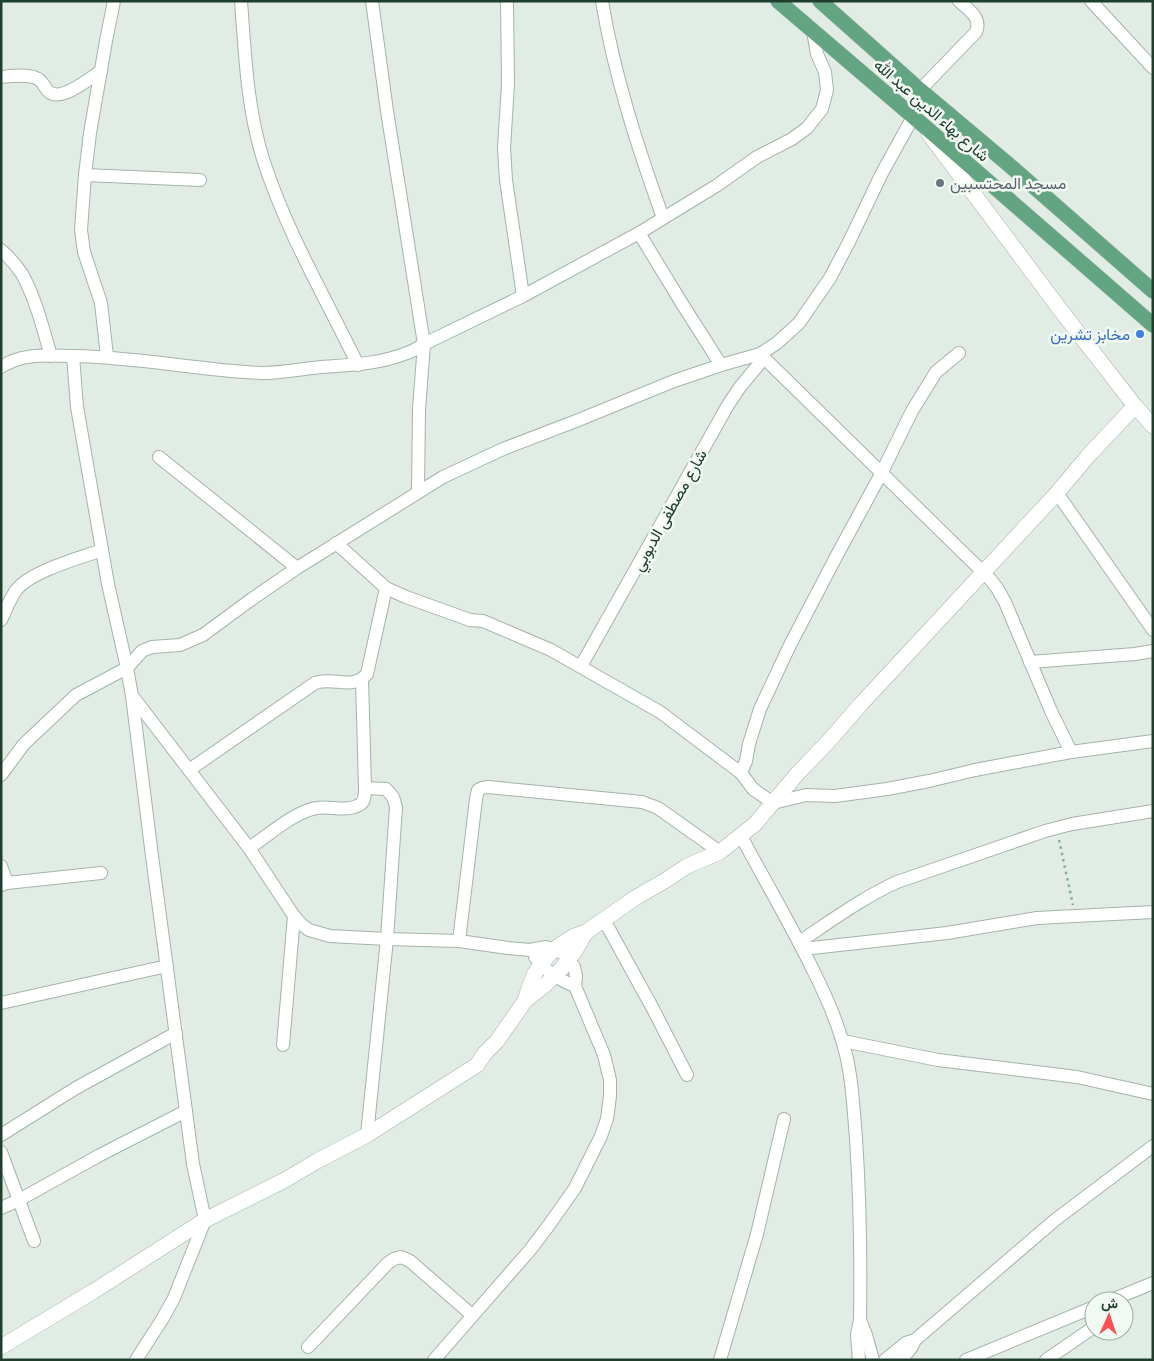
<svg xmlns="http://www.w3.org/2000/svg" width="1154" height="1361" font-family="Ubuntu,Vazirmatn,sans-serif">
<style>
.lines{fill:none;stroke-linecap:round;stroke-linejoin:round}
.minor-casing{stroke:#a3b4aa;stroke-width:14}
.tertiary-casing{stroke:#a3b4aa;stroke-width:16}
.primary-casing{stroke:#c1c9c4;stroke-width:16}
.path{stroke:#7fb294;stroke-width:2.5;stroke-dasharray:2.5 4;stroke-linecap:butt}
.minor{stroke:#fff;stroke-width:12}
.tertiary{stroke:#fff;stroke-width:15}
.primary{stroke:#63a482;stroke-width:15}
.worship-dot{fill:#6b7280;stroke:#f1f9f3;stroke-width:2}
.shop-dot{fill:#3f7fe0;stroke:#f1f9f3;stroke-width:2}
.labels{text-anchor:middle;stroke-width:5;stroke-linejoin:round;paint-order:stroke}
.street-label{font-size:16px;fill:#203e2e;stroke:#f1f9f3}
.worship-label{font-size:16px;fill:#5b616d;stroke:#f1f9f3;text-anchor:start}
.shop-label{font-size:16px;fill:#366cbe;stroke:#f1f9f3;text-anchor:end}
</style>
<rect width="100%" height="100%" fill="#e1ece4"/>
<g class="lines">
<defs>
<g id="minor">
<path d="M241,1c4,53 6,107 22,158 23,72 62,138 95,206"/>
<polyline points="372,1 387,111 424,344 419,409 418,491"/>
<polyline points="507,1 508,84 504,148 506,180 523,296"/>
<path d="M602,1c12,74 36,147 61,217"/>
<polyline points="1091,1 1153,68"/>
<path d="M1,77c11,-1 25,-3 35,1 7,2 8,10 13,14 13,10 41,-14 52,-21"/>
<path d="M920,90l56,-58c6,-14 -7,-22 -17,-31"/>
<polyline points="85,175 200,180"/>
<polyline points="639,233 681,302 721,365"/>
<path d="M1,250c8,7 15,15 21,24 14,25 21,55 29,82"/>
<polyline points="760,354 990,579 997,588 1005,602 1051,711 1071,752"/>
<polyline points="73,356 77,407 108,584 127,668 132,696 152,856 193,1164 205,1220 174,1298 163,1318 136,1360"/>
<polyline points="107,356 101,303 84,252 81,230 85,175 90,133 106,41 114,1"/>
<path d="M1,367c23,-15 48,-11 74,-11 62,1 123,14 186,17 20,0 40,-4 60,-6 29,-2 59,-3 86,-14 6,-2 12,-6 17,-9l99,-48 116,-63 77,-47 41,-29 35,-18 15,-11 15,-19 5,-19 -2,-18 -8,-18 -4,-23"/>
<polyline points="159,457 297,568"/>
<polyline points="1057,493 1153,630"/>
<polyline points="336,543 386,588 406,597 470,620 483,621 551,650 660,712 741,773 753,789 773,803 806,795 835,796 887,789 929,781 975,770 1071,752 1153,741"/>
<path d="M1,620c5,-10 9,-22 16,-31 15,-18 63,-31 85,-39"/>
<polyline points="1030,662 1135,654 1153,651"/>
<polyline points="581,666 728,405 740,387 764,358"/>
<polyline points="133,697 249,848 294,916 301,924 309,930 330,936 387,939 459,941 508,948 530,950 546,947 562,953 569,959 574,967 576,976 575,986 604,1055 610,1080 610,1096 607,1119 601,1136 575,1188 549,1225 530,1250 434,1360"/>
<path d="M189,770l126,-87c19,-7 36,8 52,-9l19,-86"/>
<polyline points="741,773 746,761 749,744 760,709 790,645 837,555 881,474 912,411 936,372 959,353"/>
<polyline points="1,775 24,744 76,695 127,668 142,651 152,647 180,645 203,635 252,599 297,568 443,477 503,449 576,421 674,381 721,365 760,354 777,343 799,323 830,278 849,242 882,173 913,117"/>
<polyline points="365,788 386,789 393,797 396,807 387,939 367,1135"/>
<path d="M741,836c24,45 50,89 72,134 11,22 21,43 28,67 11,32 12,67 15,101 4,61 5,121 4,182l-3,15 2,25"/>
<path d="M249,848c20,-13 40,-32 63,-39 15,-5 33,4 47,-4 6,-3 6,-10 6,-17l-3,-109"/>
<polyline points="1,866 7,883"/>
<polyline points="1,885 7,883 101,873"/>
<polyline points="604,920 652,1007 687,1075"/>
<polyline points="459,941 476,799 478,790 482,788 488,787 642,802 658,808 720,852"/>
<path d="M799,942c32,-21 63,-44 98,-60l148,-51 27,-7 81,-13"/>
<polyline points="803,949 947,933 1037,918 1153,912"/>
<path d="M535,957c12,15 22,22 40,29"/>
<polyline points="1,1003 167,966"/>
<polyline points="843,1041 938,1060 1077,1077 1153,1094"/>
<polyline points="283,1045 294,916"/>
<polyline points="1,1135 76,1088 176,1033"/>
<polyline points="1,1152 34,1241"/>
<polyline points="1,1208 19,1200 100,1155 186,1111"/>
<polyline points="1109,1301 1153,1283"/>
<polyline points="860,1320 866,1335 873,1360"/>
<polyline points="308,1347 388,1263 394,1259 401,1257 410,1261 472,1315"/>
<polyline points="720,1360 757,1234 784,1119"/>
<polyline points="885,1360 906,1343 915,1340 1055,1220 1153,1146"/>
<polyline points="901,1360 911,1348 915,1340"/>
<polyline points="966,1360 1094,1307"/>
<polyline points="1046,1360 1094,1327"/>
</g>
<g id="tertiary">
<polyline points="929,134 1059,308 1135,406 1153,426"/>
<polyline points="525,1001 529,988 534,975 541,964 554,949 574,936 586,932 635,898 666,880 687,866 720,852 755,824 798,773 827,743 861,704 1057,493 1088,456 1135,406"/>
<polyline points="1,1347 94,1291 205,1220 285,1180 317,1161 367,1135 477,1065 485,1053 497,1041 525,1001 545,985 562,968 575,951 586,932"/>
</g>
<g id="primary">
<polyline points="778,1 930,131 1153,325"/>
<polyline points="820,1 920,90 1008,164 1153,291"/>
</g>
</defs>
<use href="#minor" class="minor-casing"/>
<use href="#tertiary" class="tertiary-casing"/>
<use href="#primary" class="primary-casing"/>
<polyline class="path" points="1059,840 1073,905"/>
<use href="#minor" class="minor"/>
<use href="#tertiary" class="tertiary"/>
<use href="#primary" class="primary"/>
</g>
<circle class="worship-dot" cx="940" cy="183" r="5"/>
<circle class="shop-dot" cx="1140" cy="334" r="5"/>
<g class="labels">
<g class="street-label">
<text transform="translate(932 110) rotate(41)" y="6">شارع بهاء الدين عبد الله</text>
<text transform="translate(669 510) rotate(-61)" y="6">شارع مصطفى الدبوبي</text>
</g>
<g class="worship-label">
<text x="950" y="189">مسجد المحتسبين</text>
</g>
<g class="shop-label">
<text x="1130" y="340">مخابز تشرين</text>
</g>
</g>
<rect width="1154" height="1361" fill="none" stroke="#203e2e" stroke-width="5"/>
<g transform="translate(1109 1316) rotate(3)"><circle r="24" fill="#f1f9f3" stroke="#9daea4"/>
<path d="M0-4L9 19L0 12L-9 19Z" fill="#fa5155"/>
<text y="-8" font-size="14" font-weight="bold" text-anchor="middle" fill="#203e2e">ش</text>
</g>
</svg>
